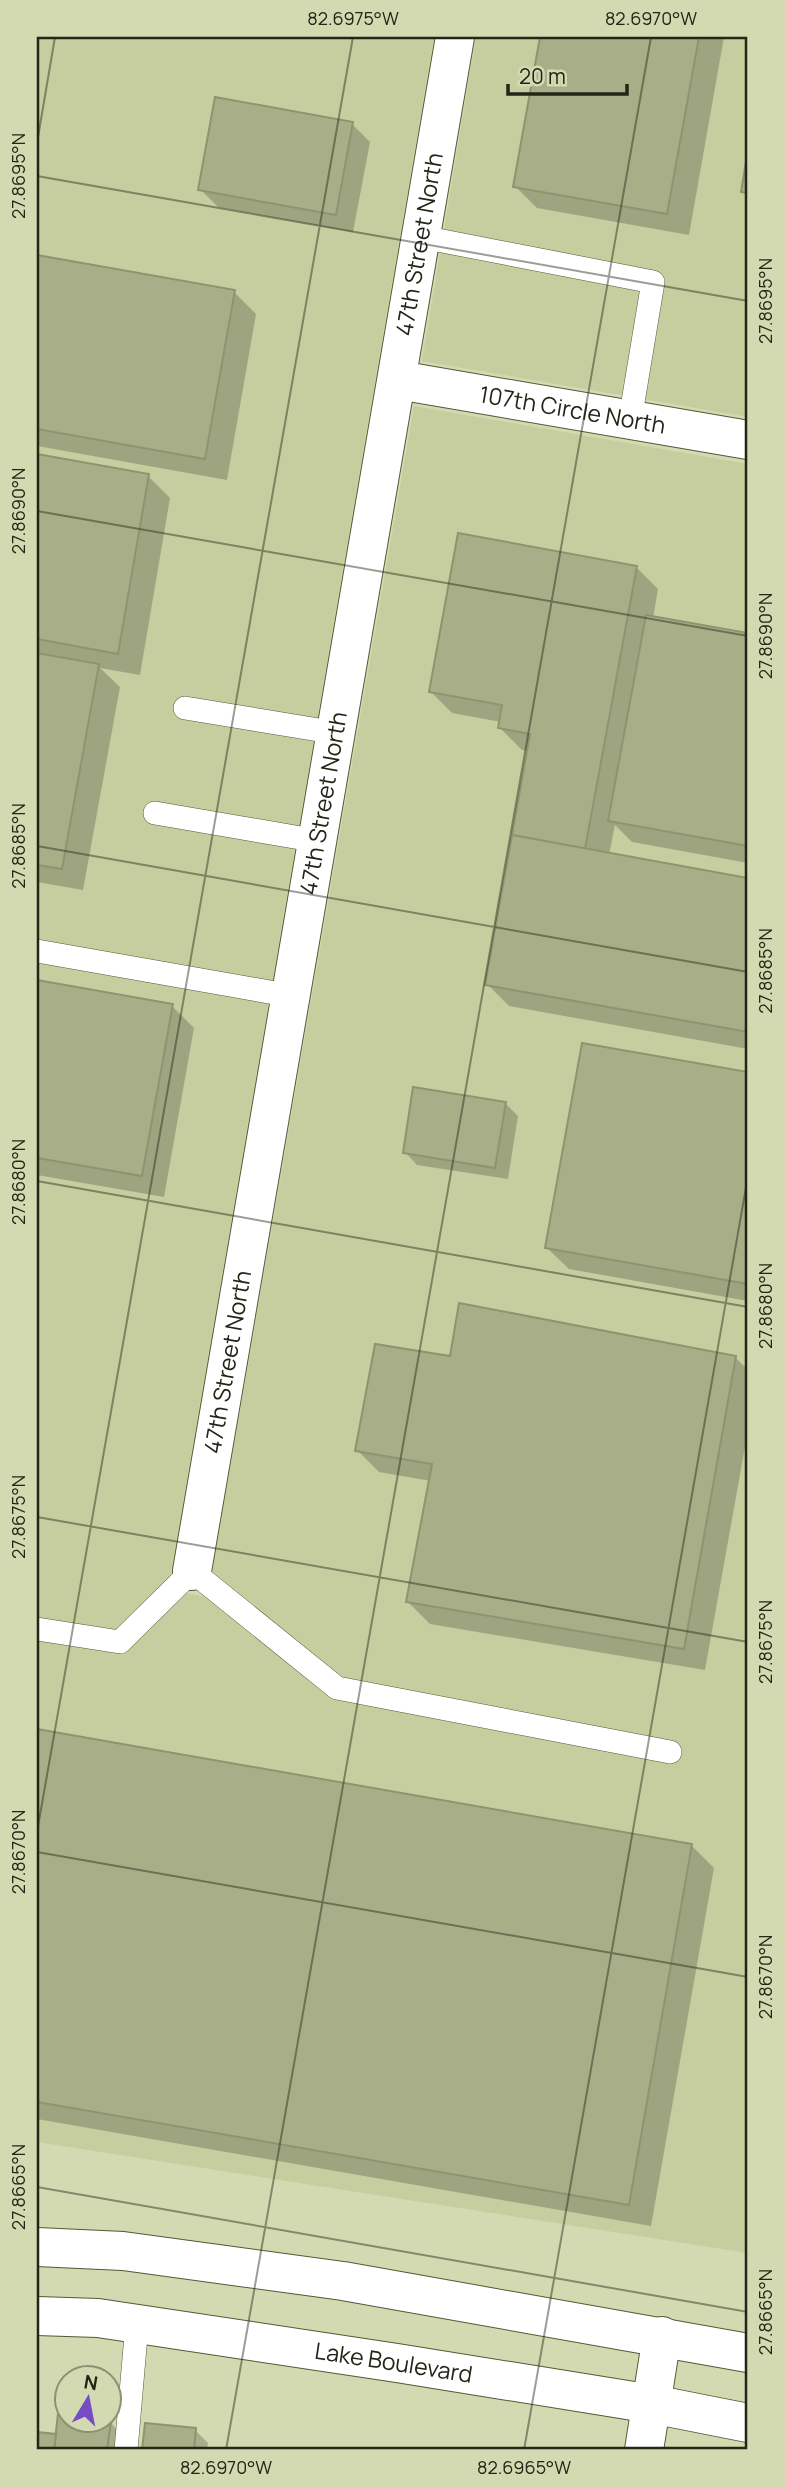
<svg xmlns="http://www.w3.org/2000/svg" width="785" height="2487" font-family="Manrope,sans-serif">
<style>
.built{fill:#c6ce9f}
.shadow{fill:#0003}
.building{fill:#a8ae88;stroke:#8f946f;stroke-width:2}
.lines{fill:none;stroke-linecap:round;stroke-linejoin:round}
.service-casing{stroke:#545936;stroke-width:24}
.minor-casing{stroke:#545936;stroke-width:40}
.tertiary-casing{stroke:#545936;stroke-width:40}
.service{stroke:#fff;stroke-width:23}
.minor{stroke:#fff;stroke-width:38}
.tertiary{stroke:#fff;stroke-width:38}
.ticks{fill:none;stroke:#232516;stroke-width:2;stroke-opacity:0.45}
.labels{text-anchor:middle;stroke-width:7;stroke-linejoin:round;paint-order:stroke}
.street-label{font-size:23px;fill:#232516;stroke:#d3d9b1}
.neatline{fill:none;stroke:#232516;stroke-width:2.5}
.ticks-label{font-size:18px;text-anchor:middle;fill:#232516}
</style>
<rect width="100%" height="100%" fill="#d3d9b1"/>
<g class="built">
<polygon points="37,37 434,37 168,1590 208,1597 414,406 748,464 748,2253 37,2142"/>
<polygon points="476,37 748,37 748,417 422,361"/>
</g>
<g class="shadow">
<polygon points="542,37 724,37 689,235 537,208 515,186"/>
<polygon points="352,124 370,142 353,232 218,207 200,189"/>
<polygon points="37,257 234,292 256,314 227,480 37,446"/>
<polygon points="37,456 148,476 170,498 140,675 100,668 120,687 83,890 37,882"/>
<polygon points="636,567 658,589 653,618 748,635 748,863 632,842 615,825 609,855 748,880 748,1049 509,1006 487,984 529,751 522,750 500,728 501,722 452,713 430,691"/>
<polygon points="37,982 172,1006 194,1028 164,1197 37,1175"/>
<polygon points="583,1045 748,1074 748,1301 569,1269 547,1248"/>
<polygon points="506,1104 518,1116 508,1179 417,1165 405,1152"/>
<polygon points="735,1357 748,1370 748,1430 705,1670 430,1624 408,1602 431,1481 379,1472 357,1450 451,1358"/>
<polygon points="37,1731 692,1846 714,1868 651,2226 37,2119"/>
<polygon points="60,2415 66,2416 66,2420 110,2422 123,2435 121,2450 37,2450 37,2434 57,2436"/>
<polygon points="146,2425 195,2430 208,2443 207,2450 144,2450"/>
</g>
<g class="building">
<polygon points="540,37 699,37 667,214 513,187"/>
<polygon points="215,97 353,122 336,215 198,190"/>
<polygon points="748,150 748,193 741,192"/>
<polygon points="37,255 235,290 205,459 37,429"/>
<polygon points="37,454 149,474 118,654 37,639"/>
<polygon points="458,533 637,566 585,849 512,835 530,734 498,728 502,705 429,692"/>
<polygon points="646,615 748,633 748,846 608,821"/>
<polygon points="37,653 99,664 62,869 37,865"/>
<polygon points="512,835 748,878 748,1032 485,985"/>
<polygon points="37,980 173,1004 142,1176 37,1158"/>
<polygon points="582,1043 748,1072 748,1284 545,1248"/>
<polygon points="413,1087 506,1102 495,1168 403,1153"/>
<polygon points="459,1303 736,1356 684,1649 406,1602 432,1464 355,1451 375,1344 450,1356"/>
<polygon points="37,1729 692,1844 629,2205 37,2102"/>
<polygon points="58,2413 66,2414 66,2420 111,2421 107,2450 54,2450"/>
<polygon points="145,2423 196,2428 194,2450 142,2450"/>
<polygon points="37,2432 56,2434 54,2450 37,2450"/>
</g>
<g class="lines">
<defs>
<g id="service">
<polyline points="422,237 653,282 630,420"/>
<polyline points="185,708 337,733"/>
<polyline points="155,813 318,841"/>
<polyline points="37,951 292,996"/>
<polyline points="37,1629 120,1642 192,1571 337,1688 670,1752"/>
<polyline points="126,2450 137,2324"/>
</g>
<g id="minor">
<path id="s1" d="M398,380l350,60"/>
<path id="s2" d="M192,1571l263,-1534"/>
<polyline points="644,2450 662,2336"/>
</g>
<g id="tertiary">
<polyline points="37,2247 123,2251 343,2281 748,2353"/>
<path id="s3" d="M37,2316l61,2 299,45 255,41 96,19"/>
</g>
</defs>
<use href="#service" class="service-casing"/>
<use href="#minor" class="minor-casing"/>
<use href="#tertiary" class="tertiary-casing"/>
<use href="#service" class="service"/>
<use href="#minor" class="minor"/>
<use href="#tertiary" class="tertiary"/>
</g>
<path class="ticks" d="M37,143l18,-106M37,176l711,125M37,511l711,125M37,846l711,126M37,1181l711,126M37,1517l711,125M37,1832l316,-1795M37,1852l711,125M37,2187l711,125M226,2450l425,-2413M524,2450l224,-1274"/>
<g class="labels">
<g class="street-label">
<text dy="8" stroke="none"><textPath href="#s2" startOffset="1346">47th Street North</textPath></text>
<text dy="8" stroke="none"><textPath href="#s1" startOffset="177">107th Circle North</textPath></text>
<text dy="8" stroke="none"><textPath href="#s2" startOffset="779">47th Street North</textPath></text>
<text dy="8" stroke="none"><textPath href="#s2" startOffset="212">47th Street North</textPath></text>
<text dy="8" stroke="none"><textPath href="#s3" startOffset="360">Lake Boulevard</textPath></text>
</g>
</g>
<rect width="785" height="2487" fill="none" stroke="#d3d9b1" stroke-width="77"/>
<g transform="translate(88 2399) rotate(10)"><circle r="33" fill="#d3d9b1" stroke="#8d9173" stroke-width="2"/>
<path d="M0-5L12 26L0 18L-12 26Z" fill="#754cc5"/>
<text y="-10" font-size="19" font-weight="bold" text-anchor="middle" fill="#232516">N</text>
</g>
<path d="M508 84v10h119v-10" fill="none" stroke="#232516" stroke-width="3.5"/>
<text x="519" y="84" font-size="21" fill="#232516" stroke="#d3d9b1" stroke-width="5" paint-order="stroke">20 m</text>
<rect x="38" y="38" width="708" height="2410" class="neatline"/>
<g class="ticks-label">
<text x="353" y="25">82.6975°W</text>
<text x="651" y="25">82.6970°W</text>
<text transform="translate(19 176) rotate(-90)" y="6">27.8695°N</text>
<text transform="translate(766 301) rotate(-90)" y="6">27.8695°N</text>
<text transform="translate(19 511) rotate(-90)" y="6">27.8690°N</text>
<text transform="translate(766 636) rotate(-90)" y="6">27.8690°N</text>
<text transform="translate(19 846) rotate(-90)" y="6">27.8685°N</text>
<text transform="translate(766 971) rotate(-90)" y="6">27.8685°N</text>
<text transform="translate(19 1182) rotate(-90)" y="6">27.8680°N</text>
<text transform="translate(766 1306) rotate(-90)" y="6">27.8680°N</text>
<text transform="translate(19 1517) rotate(-90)" y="6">27.8675°N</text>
<text transform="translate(766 1642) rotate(-90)" y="6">27.8675°N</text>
<text transform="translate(19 1852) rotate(-90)" y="6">27.8670°N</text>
<text transform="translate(766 1977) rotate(-90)" y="6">27.8670°N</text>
<text transform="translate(19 2187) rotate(-90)" y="6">27.8665°N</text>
<text transform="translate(766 2312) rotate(-90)" y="6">27.8665°N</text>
<text x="226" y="2474">82.6970°W</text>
<text x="524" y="2474">82.6965°W</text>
</g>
</svg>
